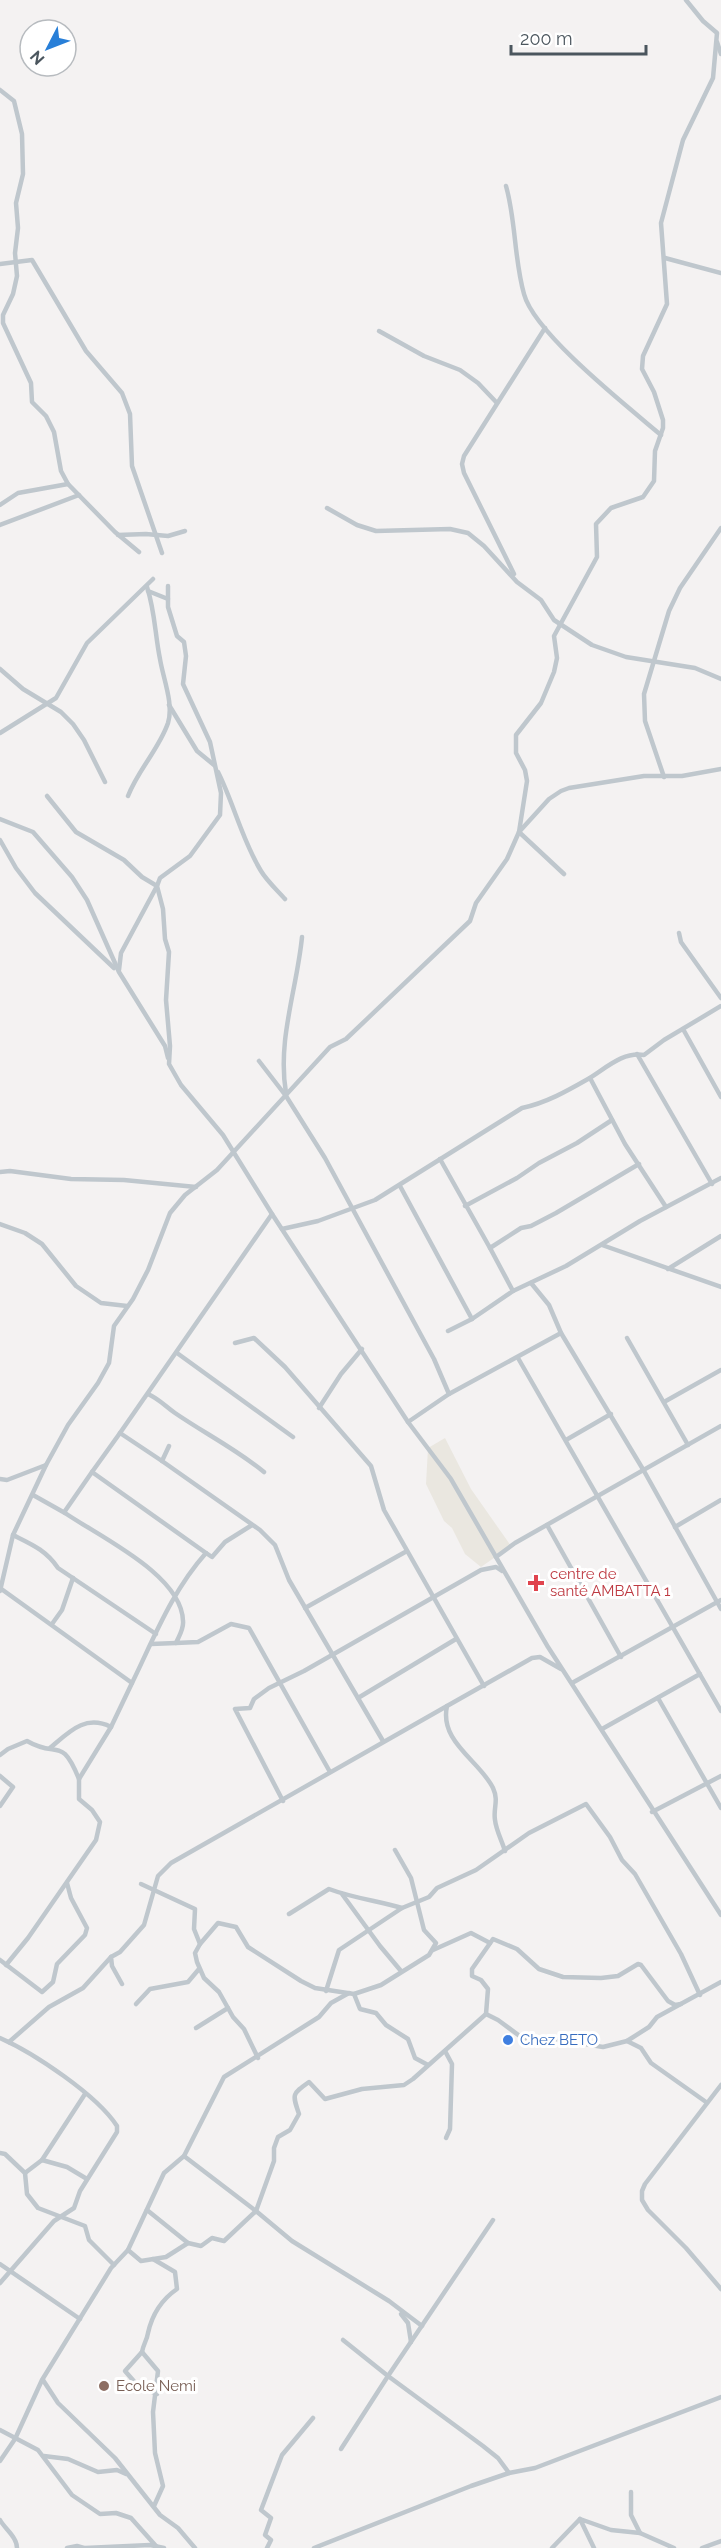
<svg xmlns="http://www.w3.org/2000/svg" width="721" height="2548" font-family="Raleway,sans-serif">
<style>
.commercial{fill:#eae7e0}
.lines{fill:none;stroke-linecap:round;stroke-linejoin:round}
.minor{stroke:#bfc7cd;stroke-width:4.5}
.health-dot{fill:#e0444e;stroke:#fff;stroke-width:2}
.shop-dot{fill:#3f7fe0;stroke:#fff;stroke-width:2}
.education-dot{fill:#8d6e63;stroke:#fff;stroke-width:2}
.labels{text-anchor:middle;stroke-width:6;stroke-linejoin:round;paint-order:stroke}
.health-label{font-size:15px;fill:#be3a42;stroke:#fff;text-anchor:start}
.shop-label{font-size:15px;fill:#366cbe;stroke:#fff;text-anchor:start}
.education-label{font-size:15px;fill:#785e54;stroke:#fff;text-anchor:start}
</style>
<rect width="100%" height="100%" fill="#f4f2f2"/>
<polygon class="commercial" points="445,1438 471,1489 511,1546 481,1567 465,1554 452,1528 444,1521 426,1484 428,1448"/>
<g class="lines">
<g class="minor">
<polyline points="717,42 721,54"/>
<polyline points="0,90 14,101 22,134 23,174 16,203 18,228 15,253 17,276 13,294 3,315 3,323 31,383 32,402 46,416 54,432 61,471 68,484 115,532 139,552"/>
<path d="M506,186c10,35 8,73 18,108 10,39 104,113 137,141"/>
<polyline points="665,258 721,273"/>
<polyline points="0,264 32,260 86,351 122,393 130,414 132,466 162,553"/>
<polyline points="379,331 424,356 460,370 478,383 497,403"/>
<polyline points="0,505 18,493 68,484"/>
<polyline points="327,508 357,525 376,531 450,529 468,533 484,546 517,582 541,600 554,620 592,645 626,657 695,668 721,679"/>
<polyline points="0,525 79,495"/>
<polyline points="118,535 146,534 168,536 185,531"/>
<polyline points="514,574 464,473 462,464 464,456 545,328"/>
<polyline points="168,586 168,607 177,636 184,642 186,656 183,684 210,742 221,793 220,815 190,856 160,878 157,886 163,909 165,939 169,952 166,1000 170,1046 169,1064 181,1085 223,1135 272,1214 408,1422 451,1479 548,1647 721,1915"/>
<polyline points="148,591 168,599"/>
<polyline points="0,669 23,689 61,712 73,724 84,740 105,782"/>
<polyline points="169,705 197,751 214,765"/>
<polyline points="0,733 56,698 87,643 153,579"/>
<path d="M218,772c16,32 24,68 43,99 6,10 16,19 24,28"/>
<polyline points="664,777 645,721 644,694 669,611 680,588 721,528"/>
<polyline points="47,796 76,832 124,860 142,877 157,886 121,953 119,970"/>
<path d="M128,796c10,-26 31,-47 40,-73 6,-19 -5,-45 -8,-64 -5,-24 -5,-48 -13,-72"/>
<polyline points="0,819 33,832 72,877 87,900 119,972 165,1046 168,1058"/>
<polyline points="0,840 16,868 35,893 114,968"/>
<polyline points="564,874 519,832 527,781 525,770 516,753 516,735 541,703 554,672 557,658 554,636 597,557 596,524 611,508 643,497 654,481 655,451 663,428 663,420 654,392 642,369 643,356 667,304 661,223 683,140 713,78 717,33 703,21 686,0"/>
<polyline points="679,933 681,942 721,998"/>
<polyline points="683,1029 721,1097"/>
<polyline points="637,1054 712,1184"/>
<polyline points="259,1061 286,1096 325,1158 434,1359 449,1394"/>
<polyline points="590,1078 625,1144 666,1207"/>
<path d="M286,1093c-9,-53 11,-104 16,-156"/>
<polyline points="440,1159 490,1248 521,1228 531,1226 556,1213 639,1164"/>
<polyline points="0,1172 10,1171 71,1179 124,1180 196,1187"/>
<polyline points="400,1186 472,1319"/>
<polyline points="465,1206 517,1178 539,1163 577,1143 612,1120"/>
<polyline points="0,1224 25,1233 42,1244 76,1286 101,1303 127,1306"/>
<path d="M282,1229l36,-8 57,-21 147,-92c24,-5 45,-17 66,-29 17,-10 35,-28 56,-24l20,-15 57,-34"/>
<polyline points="602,1245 721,1287"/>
<polyline points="490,1248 513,1291"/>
<polyline points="668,1269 721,1236"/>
<polyline points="531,1283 549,1305 561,1333 644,1471 721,1609"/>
<polyline points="448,1331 472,1319 513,1291 566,1266 640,1221 721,1178"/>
<polyline points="627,1338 688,1445"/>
<polyline points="235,1343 254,1338 285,1367 371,1466 384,1510 484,1686"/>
<polyline points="177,1353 293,1437"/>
<polyline points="518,1358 721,1711"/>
<path d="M148,1394c11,5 17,12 27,19 29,20 61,36 89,59"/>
<polyline points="664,1402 721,1370"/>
<polyline points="319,1408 341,1374 362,1349"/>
<polyline points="408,1422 449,1394 561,1333"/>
<polyline points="120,1433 272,1214"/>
<polyline points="566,1440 611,1414"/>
<polyline points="169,1446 162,1461 260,1530 275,1545 289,1580 383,1741"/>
<polyline points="92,1472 120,1433 162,1461"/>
<polyline points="0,1479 7,1480 46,1465 68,1425 98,1383 109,1363 114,1326 133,1299 148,1270 170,1213 185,1195 217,1170 330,1047 346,1039 470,921 476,903 507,859 519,832 549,799 561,791 569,788 644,776 682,776 721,769"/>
<polyline points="33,1495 65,1513"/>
<polyline points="547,1525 621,1657"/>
<polyline points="675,1527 721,1500"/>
<path d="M13,1535c18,9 33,15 45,33l98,66"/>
<polyline points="206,1553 212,1557 225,1542 252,1525"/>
<polyline points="496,1557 515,1543 721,1426"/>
<path d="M0,1588l132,95c22,-45 40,-92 74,-130l-114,-81 -27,39v2c35,24 117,62 118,108 1,8 -4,15 -7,22l22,-1 33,-18 18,4 81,144"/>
<polyline points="0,1591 13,1535 46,1465"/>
<polyline points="305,1608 407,1551"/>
<polyline points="52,1624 62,1610 73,1578"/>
<polyline points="151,1644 176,1643"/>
<polyline points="572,1683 721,1600"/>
<polyline points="358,1698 456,1639"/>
<polyline points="658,1698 721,1808"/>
<polyline points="602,1729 700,1674"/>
<path d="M50,1748c19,-16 35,-34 61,-21l21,-44"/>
<path d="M0,1755l8,-6 19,-8c31,18 34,-6 52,38"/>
<polyline points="0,1776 13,1787 0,1806"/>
<polyline points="283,1801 235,1709 250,1708 254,1699 269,1688 304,1671 481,1570 496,1567 502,1571"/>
<polyline points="652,1812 721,1776"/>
<path d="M505,1851c-3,-10 -9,-21 -10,-31 -2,-12 4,-19 -2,-32 -13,-27 -54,-46 -46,-82l85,-48 8,-1 21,12"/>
<polyline points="141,1884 195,1909 194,1929 200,1944"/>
<polyline points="342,1894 380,1946 401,1971"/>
<path d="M289,1914l40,-25c24,9 49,12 73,19l27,-11 8,-9 39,-18 53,-37 57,-29 24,33 12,23 13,14 46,80 19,41"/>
<polyline points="433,1950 471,1933 490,1943"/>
<polyline points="0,1960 42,1992 53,1982 57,1964 85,1935 87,1928 71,1898 67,1883"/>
<polyline points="6,1965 28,1938 96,1840 100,1822 92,1810 79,1799 79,1779 111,1727"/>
<polyline points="122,1984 112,1966 111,1957 120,1952 144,1925 158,1876 171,1863 447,1706"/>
<polyline points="326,1991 339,1950 402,1908"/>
<polyline points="354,1994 360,2009 376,2013 386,2025 408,2039 415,2058 428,2065"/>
<polyline points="136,2004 150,1989 188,1982 199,1969"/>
<polyline points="486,2014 498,2020 521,2037 533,2040 549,2038 603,2047 627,2041 641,2048 651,2063 706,2102"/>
<polyline points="196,2028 228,2008"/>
<path d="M0,2038c34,15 97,57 117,88v6l-37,59 -6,17 -20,13 -54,62"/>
<polyline points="627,2041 649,2027 657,2017 721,1982"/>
<polyline points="9,2042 49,2007 83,1988 111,1957"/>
<polyline points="445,2051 452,2064 450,2129 446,2138"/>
<polyline points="258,2058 244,2029 233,2017 219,1992 204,1978 197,1962 195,1953 200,1944 218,1923 236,1927 248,1947 301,1981 315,1988 354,1994 381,1985 429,1955 436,1943 424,1930 411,1878 395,1850"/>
<polyline points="721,2085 645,2184 642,2191 642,2200 648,2210 686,2248 721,2289"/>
<polyline points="0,2153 5,2154 25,2173 27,2194 38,2208 85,2226 89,2240 114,2265"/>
<path d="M184,2156l72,55 18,-50v-13l4,-11 12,-7 9,-16c-7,-20 -7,-20 10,-32l16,17 37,-10 42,-4 9,-6 73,-65 2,-25 -7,-9 -9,-4v-7l21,-30 24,10 22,20 24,8 38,1 17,-2 20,-12 3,1 27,36 7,4 6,-1"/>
<polyline points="42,2160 85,2094"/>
<polyline points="25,2173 42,2160 67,2167 87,2179"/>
<polyline points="147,2210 188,2243 201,2246 212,2238 224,2241 256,2211 292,2241 389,2301 422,2326"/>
<polyline points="493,2220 388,2376 483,2446 498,2458 509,2473"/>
<polyline points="128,2250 141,2261 166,2257 188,2243"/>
<polyline points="0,2264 80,2319"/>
<polyline points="401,2314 408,2323 411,2342"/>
<path d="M142,2352c1,-7 5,-12 6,-19 4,-18 13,-33 29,-44l-2,-17 -22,-13"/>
<polyline points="43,2380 58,2403 115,2458 160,2515 178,2528 195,2548"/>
<polyline points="0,2430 38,2450 72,2495 100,2514 116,2513 131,2518 156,2546"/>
<polyline points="341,2449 388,2376 343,2340"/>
<polyline points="44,2456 68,2459 98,2472 117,2470 126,2474"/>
<polyline points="0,2461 15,2439 42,2380 111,2268 128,2250 164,2173 184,2156 224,2077 319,2017 331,2003 349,1993"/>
<polyline points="631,2492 631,2515 640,2533"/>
<polyline points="154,2506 163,2486 155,2453 153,2412 158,2371 142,2352 125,2371 139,2387 157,2394"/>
<path d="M0,2520c5,9 17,17 17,28"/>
<polyline points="67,2548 77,2546 84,2548"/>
<polyline points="85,2548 150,2545 164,2548"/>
<polyline points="267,2548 271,2540 265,2535 271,2518 261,2510 282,2455 313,2418"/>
<polyline points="314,2548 471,2486 509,2473 535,2468 721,2397"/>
<polyline points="552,2548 580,2519"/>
<polyline points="594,2548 580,2519 611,2530 640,2533 674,2548"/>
<polyline points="702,2548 721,2541"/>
</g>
</g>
<path class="health-dot" d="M533 1574h6v6h6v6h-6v6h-6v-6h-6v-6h6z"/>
<circle class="shop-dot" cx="508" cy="2040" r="6"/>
<circle class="education-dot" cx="104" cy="2386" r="6"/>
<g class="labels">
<g class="health-label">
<text x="550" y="1579">centre de<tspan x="550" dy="17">santé AMBATTA 1</tspan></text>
</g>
<g class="shop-label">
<text x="520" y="2045">Chez BETO</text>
</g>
<g class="education-label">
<text x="116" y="2391">Ecole Nemi</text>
</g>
</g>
<g transform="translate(48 48) rotate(228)"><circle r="28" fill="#ffffff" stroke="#b7bbbf" stroke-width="1.5"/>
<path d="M0-4.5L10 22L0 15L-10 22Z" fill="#287fd8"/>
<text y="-9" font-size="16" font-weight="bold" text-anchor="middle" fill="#4b565e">N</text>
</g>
<path d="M511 45v9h135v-9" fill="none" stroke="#4b565e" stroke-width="3"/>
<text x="520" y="45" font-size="18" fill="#4b565e" stroke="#ffffff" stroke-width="4.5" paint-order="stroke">200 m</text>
</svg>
